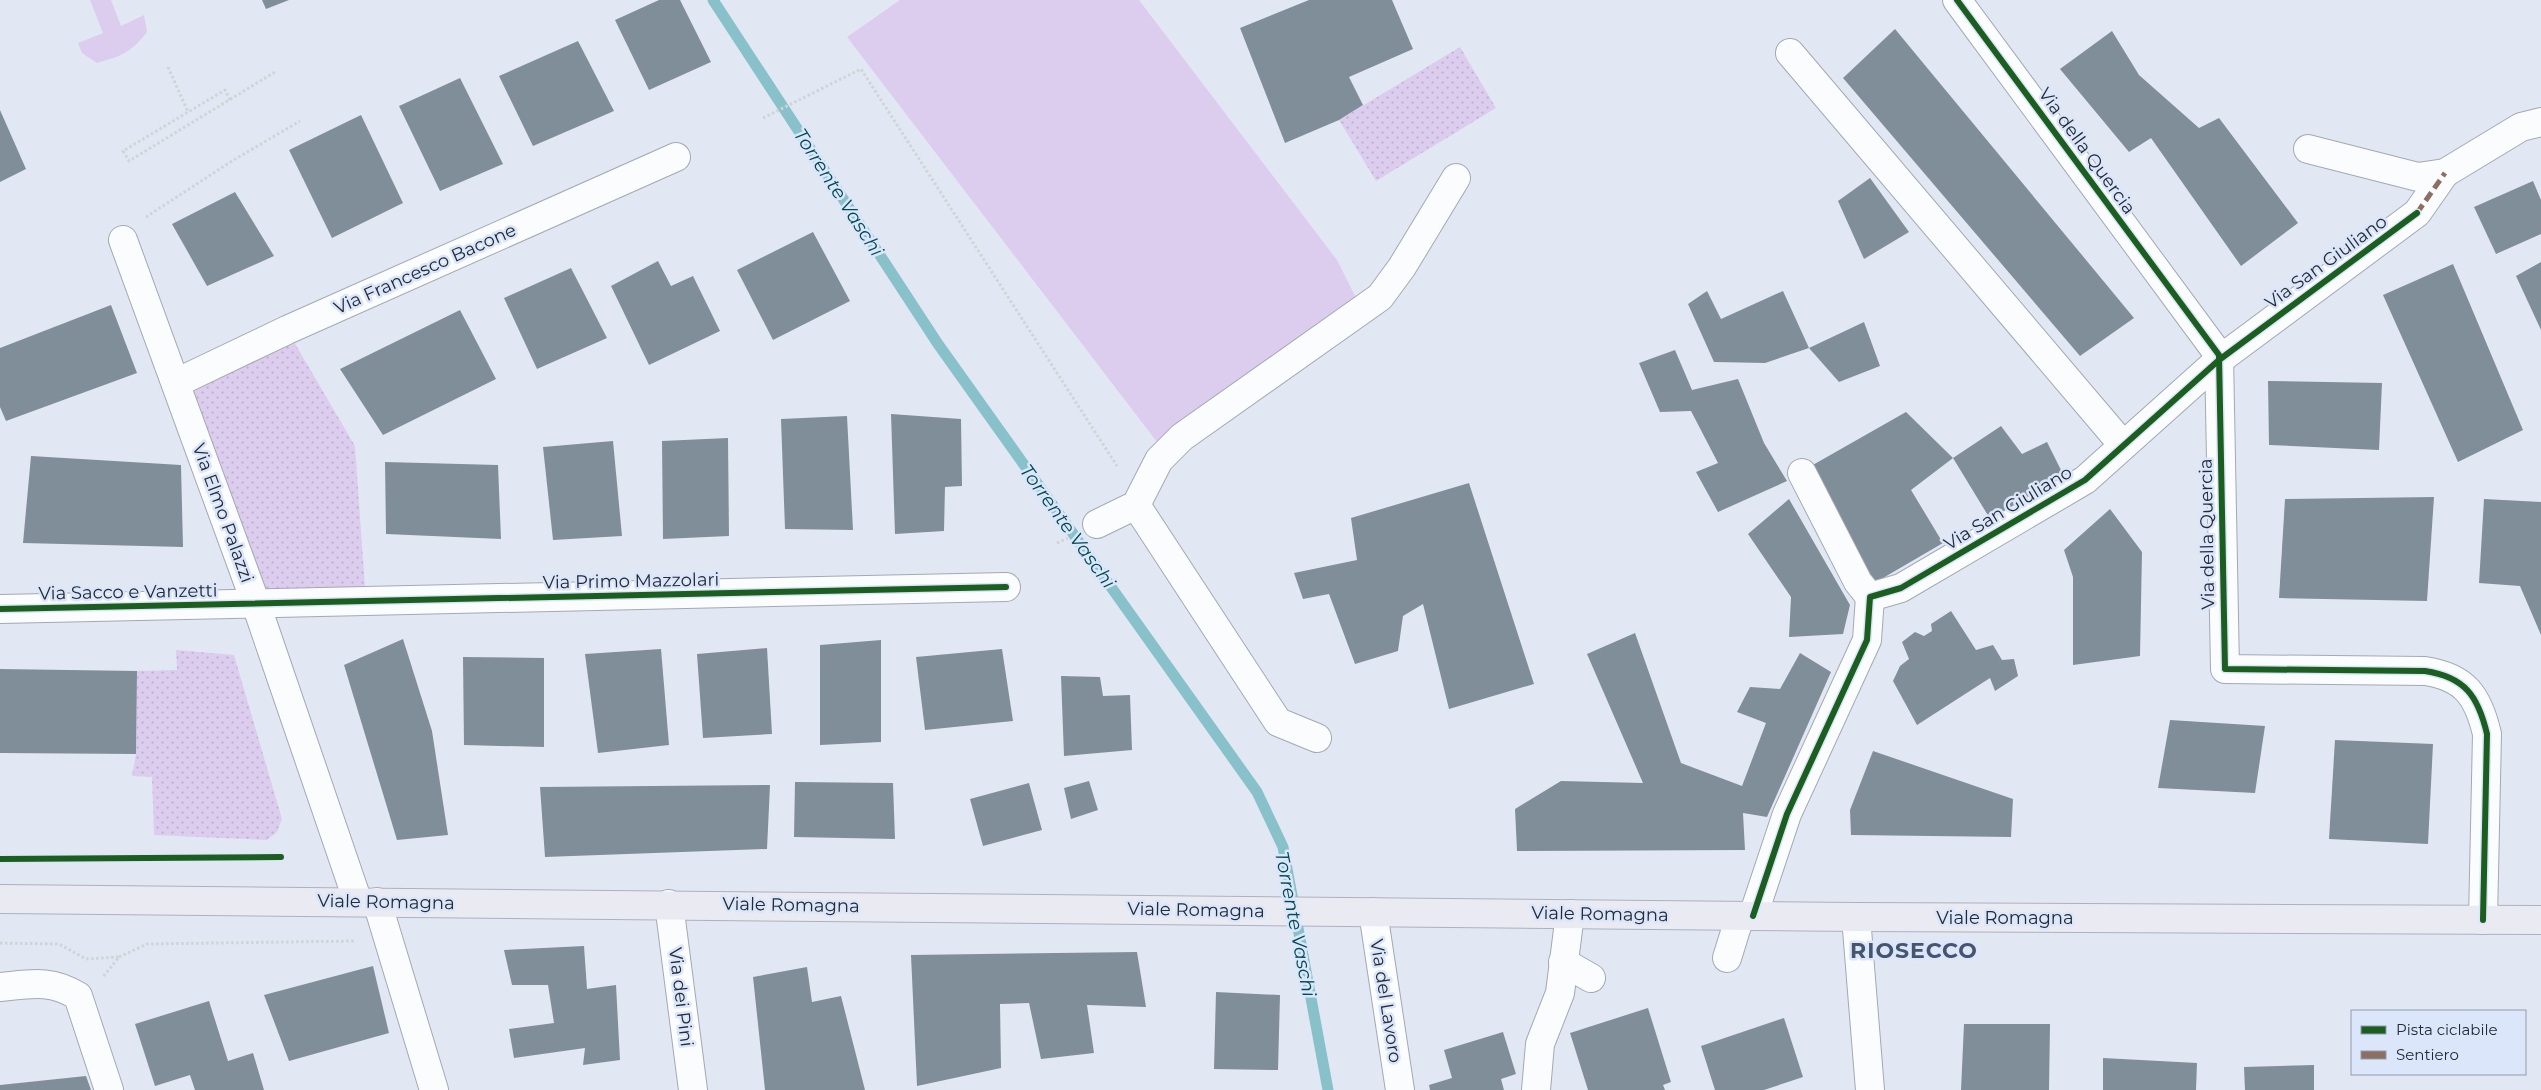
<svg xmlns="http://www.w3.org/2000/svg" width="2541" height="1090" font-family="Montserrat,sans-serif">
<style>
.park{fill:url(#park-dots)}
.garden{fill:#dccdee}
.lines{fill:none;stroke-linecap:round;stroke-linejoin:round}
.stream{stroke:#89c1cb;stroke-width:11}
.building{fill:#808e99}
.minor-casing{stroke:#a3a9b3;stroke-width:30}
.major-casing{stroke:#adb0bf;stroke-width:30}
.path{stroke:#d1d4d7;stroke-width:3;stroke-dasharray:2.5 2.5;stroke-linecap:butt}
.minor{stroke:#fbfcfd;stroke-width:28}
.major{stroke:#eaebf2;stroke-width:28}
.quiet{stroke:#8d6e63;stroke-width:5;stroke-dasharray:10 5;stroke-linecap:butt}
.cycleway-casing{stroke:#dbe6fa;stroke-width:9}
.cycleway{stroke:#1b5e20;stroke-width:6}
.labels{text-anchor:middle;stroke-width:5;stroke-linejoin:round;paint-order:stroke}
.street-label{font-size:18px;fill:#222a35;stroke:#dbe6fa}
.water-label{font-size:19px;font-style:italic;fill:#004a51;stroke:#dbe6fa}
.district-label{font-size:22px;font-weight:bold;letter-spacing:1px;fill:#455570;stroke:#dbe6fa}
</style>
<defs>
<pattern id="park-dots" width="8" height="8" patternUnits="userSpaceOnUse" patternTransform="scale(1.25)"><rect width="8" height="8" fill="#dccdee"/><path d="M2 2h.1M6 6h.1" fill="none" stroke="#bcb0cd" stroke-width="1.8" stroke-linecap="round"/></pattern>
</defs>
<rect width="100%" height="100%" fill="#e2e8f3"/>
<g class="park">
<polygon points="1460,47 1496,108 1376,181 1339,120"/>
<polygon points="287,330 355,446 366,602 256,604 176,383"/>
<polygon points="176,650 234,655 282,819 277,832 267,840 154,835 152,777 132,776 136,754 137,671 177,670"/>
</g>
<g class="garden">
<path d="M90,0h21l10,26 23,-11 3,17c-16,21 -26,24 -50,31l-15,-10 -4,-10 25,-10z"/>
<polygon points="900,0 1139,0 1337,260 1356,298 1157,442 847,37"/>
</g>
<g class="lines">
<polyline class="stream" points="713,0 938,344 1257,792 1283,847 1328,1090"/>
</g>
<g class="building">
<polygon points="262,0 289,0 266,9"/>
<polygon points="659,0 680,0 711,62 649,90 615,20"/>
<polygon points="1309,0 1392,0 1413,49 1349,77 1363,105 1339,120 1285,143 1240,28"/>
<polygon points="1895,29 2134,318 2080,356 1843,78"/>
<polygon points="2112,31 2139,75 2199,128 2219,118 2298,223 2241,266 2151,138 2129,152 2060,69"/>
<polygon points="578,41 614,111 533,146 499,76"/>
<polygon points="460,78 503,164 440,191 399,106"/>
<polygon points="0,110 26,169 0,182"/>
<polygon points="361,115 403,203 332,238 289,150"/>
<polygon points="1870,178 1909,232 1864,259 1838,201"/>
<polygon points="2533,181 2541,200 2541,234 2496,254 2474,207"/>
<polygon points="235,192 274,256 207,286 172,224"/>
<polygon points="813,232 850,301 773,340 737,270"/>
<polygon points="658,261 671,286 693,276 720,331 649,365 611,286"/>
<polygon points="2541,262 2541,330 2516,276"/>
<polygon points="2453,264 2523,430 2458,462 2383,295"/>
<polygon points="571,268 607,338 537,369 504,298"/>
<polygon points="1707,291 1721,319 1783,291 1809,348 1765,363 1714,362 1688,304"/>
<polygon points="111,305 137,373 6,421 0,407 0,348"/>
<polygon points="460,310 496,379 383,435 340,369"/>
<polygon points="1864,322 1880,366 1839,382 1809,348"/>
<polygon points="1675,350 1692,390 1738,379 1764,443 1787,481 1718,512 1696,472 1718,463 1691,411 1660,412 1639,363"/>
<polygon points="2268,381 2382,383 2379,450 2269,445"/>
<polygon points="1906,412 1953,458 1911,490 1943,543 1871,585 1811,466"/>
<polygon points="891,414 961,419 962,486 945,487 944,531 895,534"/>
<polygon points="847,416 853,530 785,529 781,419"/>
<polygon points="2001,426 2022,454 2047,442 2063,474 1992,522 1953,458"/>
<polygon points="728,438 729,536 663,539 662,441"/>
<polygon points="613,441 622,536 553,540 543,447"/>
<polygon points="31,456 181,465 183,547 23,543"/>
<polygon points="385,462 498,465 501,539 386,534"/>
<polygon points="1469,483 1534,684 1449,709 1423,604 1403,616 1398,651 1355,664 1329,594 1303,599 1294,573 1357,560 1351,518"/>
<polygon points="2434,497 2427,601 2279,598 2285,499"/>
<polygon points="1789,499 1850,605 1843,634 1789,637 1791,597 1748,534"/>
<polygon points="2484,499 2541,502 2541,635 2520,586 2479,583"/>
<polygon points="2110,509 2142,552 2140,656 2073,665 2073,577 2064,550"/>
<polygon points="1951,611 1976,650 1993,645 2002,660 2014,659 2018,676 1995,691 1990,678 1917,725 1893,681 1900,666 1909,659 1902,642 1915,632 1924,636 1932,631 1931,624"/>
<polygon points="1635,633 1681,763 1742,786 1766,723 1737,712 1750,687 1780,689 1800,653 1831,672 1767,817 1743,813 1745,850 1517,851 1515,809 1561,781 1643,783 1587,654"/>
<polygon points="403,639 432,731 448,835 397,840 344,665"/>
<polygon points="881,640 881,742 820,745 820,645"/>
<polygon points="767,648 772,734 703,738 697,654"/>
<polygon points="661,649 669,745 598,753 585,654"/>
<polygon points="1002,649 1013,721 925,730 916,657"/>
<polygon points="463,657 544,658 544,747 464,745"/>
<polygon points="0,669 137,671 136,754 0,753"/>
<polygon points="1061,676 1100,677 1103,696 1130,695 1132,750 1064,756"/>
<polygon points="2170,720 2265,726 2255,793 2158,788"/>
<polygon points="2335,740 2433,744 2428,844 2329,839"/>
<polygon points="1873,751 2013,799 2011,837 1851,835 1850,810"/>
<polygon points="1089,781 1098,810 1071,819 1064,788"/>
<polygon points="795,782 893,783 895,839 794,837"/>
<polygon points="1029,783 1042,830 983,846 970,799"/>
<polygon points="770,785 767,849 545,857 540,787"/>
<polygon points="584,946 587,989 616,985 620,1060 583,1065 585,1048 514,1058 509,1029 554,1023 548,985 512,985 504,950"/>
<polygon points="1137,952 1146,1007 1087,1005 1094,1053 1041,1059 1029,1003 1000,1004 1001,1068 917,1086 911,955"/>
<polygon points="373,966 389,1033 289,1061 264,995"/>
<polygon points="807,967 812,1002 841,996 865,1090 765,1090 753,977"/>
<polygon points="1216,992 1280,995 1278,1070 1214,1069"/>
<polygon points="209,1001 228,1061 253,1053 264,1090 195,1090 190,1075 155,1086 135,1024"/>
<polygon points="1648,1008 1671,1082 1663,1085 1665,1090 1588,1090 1570,1033"/>
<polygon points="1784,1018 1803,1077 1764,1090 1715,1090 1701,1046"/>
<polygon points="1964,1024 2050,1024 2049,1090 1961,1090"/>
<polygon points="1503,1032 1516,1074 1501,1079 1504,1090 1430,1090 1429,1085 1452,1078 1444,1050"/>
<polygon points="2103,1058 2197,1063 2196,1090 2103,1090"/>
<polygon points="2314,1065 2314,1090 2245,1090 2244,1067"/>
<polygon points="86,1076 91,1090 0,1090 0,1085"/>
</g>
<g class="lines">
<defs>
<g id="minor">
<path d="M1957,0l262,355 6,314 200,2c40,6 53,25 62,63l-4,186"/>
<polyline points="1790,53 2123,445"/>
<polyline points="2308,149 2418,177 2445,173 2521,127 2541,122"/>
<polyline points="123,240 256,604 358,902"/>
<polyline points="176,383 287,330 676,157"/>
<polyline points="1802,473 1858,582 1870,597"/>
<polyline points="1136,505 1278,722 1317,738"/>
<polyline points="1097,524 1136,505 1159,460 1182,437 1380,297 1402,267 1456,178"/>
<polyline points="0,609 1006,587"/>
<polyline points="377,902 434,1090"/>
<polyline points="669,904 693,1090"/>
<polyline points="1373,912 1400,1090"/>
<polyline points="1753,916 1787,814 1867,640 1870,597 1901,588 2085,480 2219,360 2417,213 2445,173"/>
<polyline points="1856,917 1870,1090"/>
<polyline points="1727,958 1740,916"/>
<polyline points="1563,962 1591,978"/>
<path d="M0,987c31,-3 50,-8 78,9l31,94"/>
<polyline points="1536,1090 1540,1044 1560,993 1570,914"/>
</g>
<polyline id="major" points="0,899 1856,917 2541,920"/>
</defs>
<use href="#minor" class="minor-casing"/>
<use href="#major" class="major-casing"/>
<g class="path">
<polyline points="168,67 188,112"/>
<polyline points="230,100 225,90 123,151 129,161 275,72"/>
<polyline points="763,118 861,69 1117,466"/>
<polyline points="146,217 232,161 300,121"/>
<polyline points="1057,543 1068,538"/>
<polyline points="0,943 59,944 86,959 119,957 103,977"/>
<polyline points="119,957 147,944 354,941"/>
</g>
<use href="#minor" class="minor"/>
<use href="#major" class="major"/>
<polyline class="quiet" points="2417,213 2445,173"/>
<defs>
<g id="cycleway">
<path d="M1957,0l262,355 6,314 200,2c40,6 53,25 62,63l-4,186"/>
<polyline points="0,609 1006,587"/>
<polyline points="0,859 281,857"/>
<polyline points="1753,916 1787,814 1867,640 1870,597 1901,588 2085,480 2219,360 2417,213"/>
</g>
</defs>
<use href="#cycleway" class="cycleway-casing"/>
<use href="#cycleway" class="cycleway"/>
</g>
<g class="labels">
<g class="street-label">
<text transform="translate(2087 151) rotate(54)" y="6">Via della Quercia</text>
<text transform="translate(2326 262) rotate(-36)" y="6">Via San Giuliano</text>
<text transform="translate(425 269) rotate(-24)" y="6">Via Francesco Bacone</text>
<text transform="translate(2008 508) rotate(-31)" y="6">Via San Giuliano</text>
<text transform="translate(223 513) rotate(70)" y="6">Via Elmo Palazzi</text>
<text transform="translate(2207 534) rotate(-91)" y="6">Via della Quercia</text>
<text transform="translate(631 581) rotate(-1)" y="6">Via Primo Mazzolari</text>
<text transform="translate(128 592) rotate(-1)" y="6">Via Sacco e Vanzetti</text>
<text transform="translate(386 902) rotate(1)" y="6">Viale Romagna</text>
<text transform="translate(791 905) rotate(1)" y="6">Viale Romagna</text>
<text transform="translate(1196 910) rotate(1)" y="6">Viale Romagna</text>
<text transform="translate(1600 914) rotate(1)" y="6">Viale Romagna</text>
<text x="2005" y="924">Viale Romagna</text>
<text transform="translate(681 997) rotate(83)" y="6">Via dei Pini</text>
<text transform="translate(1386 1001) rotate(81)" y="6">Via del Lavoro</text>
</g>
<g class="water-label">
<text transform="translate(839 192) rotate(57)" y="7">Torrente Vaschi</text>
<text transform="translate(1068 526) rotate(54)" y="7">Torrente Vaschi</text>
<text transform="translate(1296 924) rotate(79)" y="7">Torrente Vaschi</text>
</g>
<g class="district-label">
<text x="1914" y="958">RIOSECCO</text>
</g>
</g>
<rect x="2351" y="1010" width="175" height="65" fill="#dbe6fa" stroke="#919bab"/>
<rect x="2361" y="1026" width="25" height="8" fill="#1b5e20" stroke="#919bab"/>
<text x="2396" y="1035" font-size="15" fill="#222a35">Pista ciclabile</text>
<rect x="2361" y="1051" width="25" height="8" fill="#8d6e63" stroke="#919bab"/>
<text x="2396" y="1060" font-size="15" fill="#222a35">Sentiero</text>
</svg>
